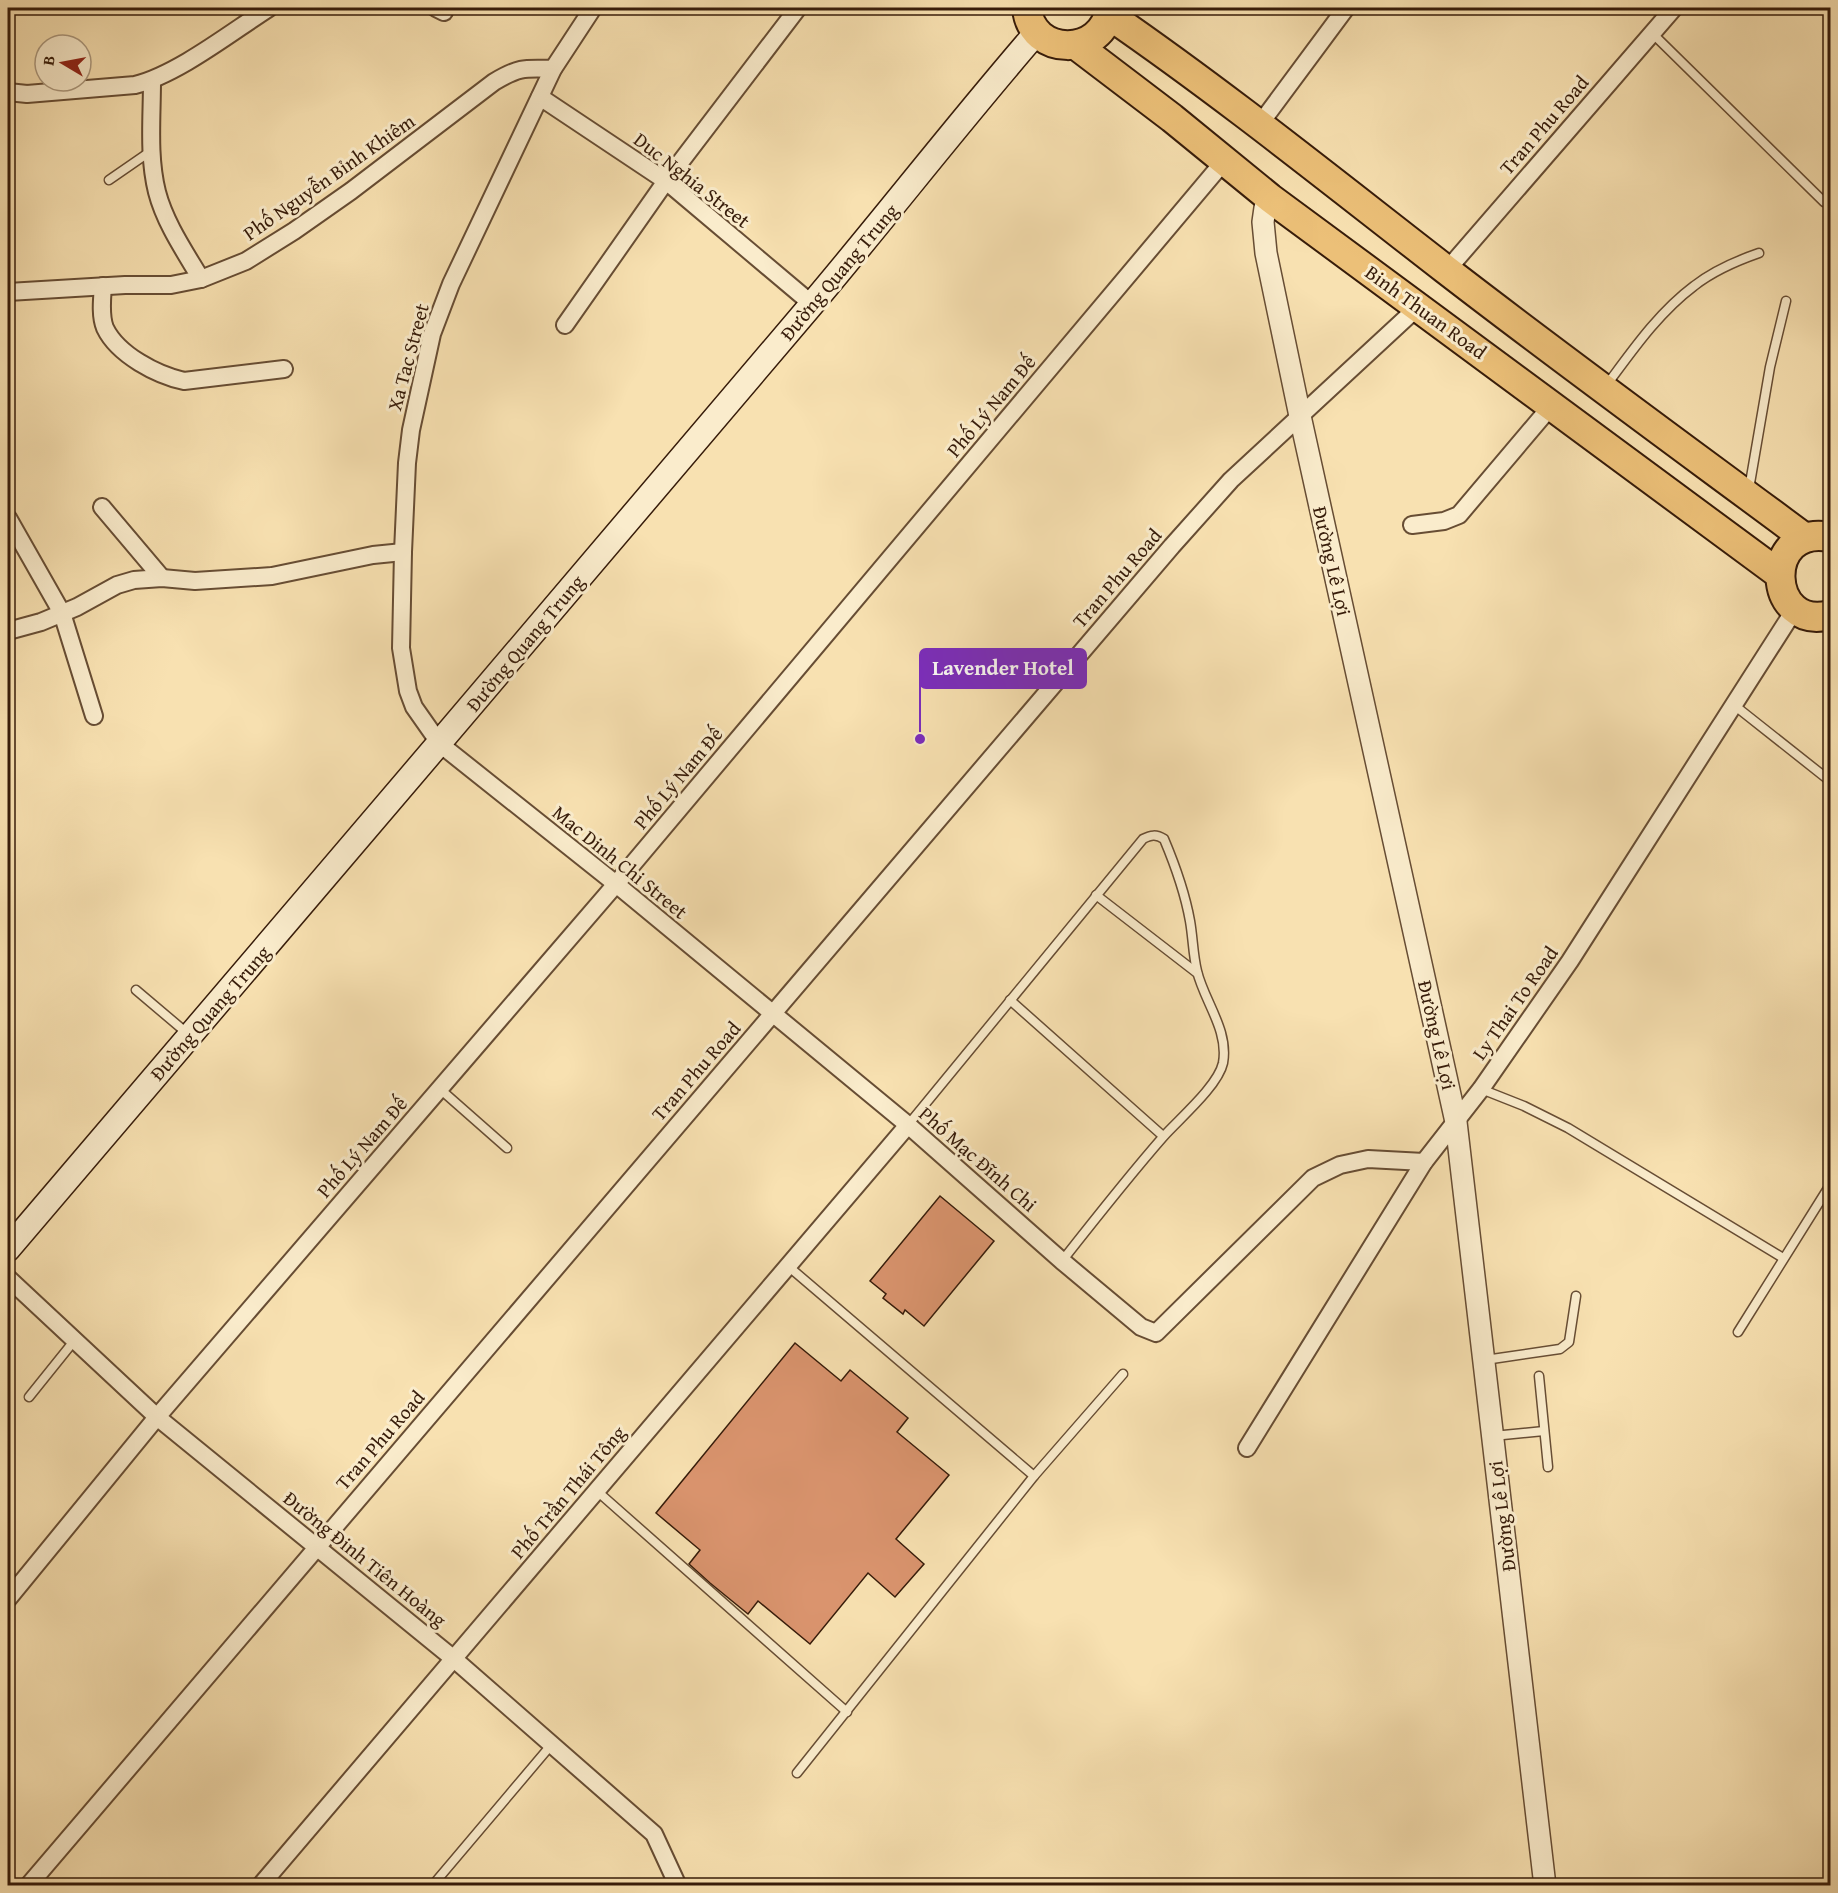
<svg xmlns="http://www.w3.org/2000/svg" width="1838" height="1893" font-family="'Gentium Book Plus',serif">
<style>
.building{fill:#da946e;stroke:#371c0a;stroke-width:1.5}
.lines{fill:none;stroke-linecap:round;stroke-linejoin:round}
.service-casing{stroke:#674d34;stroke-width:11}
.minor-casing{stroke:#674d34;stroke-width:20}
.tertiary-casing{stroke:#674d34;stroke-width:24}
.secondary-casing{stroke:#371c0a;stroke-width:27}
.trunk-casing{stroke:#371c0a;stroke-width:32}
.service{stroke:#faeccc;stroke-width:8}
.minor{stroke:#faeccc;stroke-width:16}
.tertiary{stroke:#faeccc;stroke-width:21}
.secondary{stroke:#faeccc;stroke-width:24}
.trunk{stroke:#ecc078;stroke-width:28}
.labels{text-anchor:middle;stroke-width:6;stroke-linejoin:round;paint-order:stroke}
.street-label{font-size:20px;fill:#371c0a;stroke:#faeccc}
.leader{fill:none;stroke:#7b2cbf;stroke-width:2}
.callout-dot{fill:#7b2cbf;stroke:#faeccc;stroke-width:2}
.callout{fill:#7b2cbf;stroke:#7b2cbf;stroke-width:2}
.callout-label{font-size:21px;text-anchor:middle;font-weight:bold;fill:#fff}
</style>
<rect width="100%" height="100%" fill="#f8e1b1"/>
<filter id="stains"><feTurbulence type="fractalNoise" baseFrequency=".00333" numOctaves="4"/><feColorMatrix values="0 0 0 0 .2 0 0 0 0 .09 0 0 0 0 .02 0 0 0 .5 -.17"/></filter>
<radialGradient id="worn" r=".72"><stop offset=".6" stop-color="#630" stop-opacity="0"/><stop offset="1" stop-color="#630" stop-opacity=".3"/></radialGradient>
<g class="building">
<polygon points="940,1196 994,1241 924,1326 905,1310 903,1314 883,1298 886,1294 870,1281"/>
<polygon points="795,1343 841,1381 850,1370 908,1418 897,1432 949,1475 896,1539 924,1564 895,1597 868,1573 810,1644 758,1601 748,1614 710,1583 689,1564 700,1550 656,1513"/>
</g>
<g class="lines">
<defs>
<g id="service">
<polyline points="1652,33 1824,202"/>
<polyline points="109,180 151,151"/>
<path d="M1606,386c26,-35 52,-73 88,-100 19,-15 42,-25 65,-33"/>
<polyline points="1749,489 1770,367 1786,301"/>
<polyline points="1734,705 1830,781"/>
<polyline points="1096,895 1197,973"/>
<polyline points="136,990 188,1034"/>
<polyline points="1010,1000 1163,1136"/>
<polyline points="440,1089 507,1148"/>
<polyline points="1481,1089 1524,1106 1568,1128 1783,1258"/>
<path d="M908,1125l235,-286c8,-4 13,-5 21,0 11,26 21,54 26,82 3,17 3,34 7,50 7,30 32,59 26,92 -5,23 -44,56 -60,74 -35,40 -68,82 -101,124"/>
<polyline points="788,1266 1034,1476"/>
<polyline points="1738,1332 1830,1185"/>
<polyline points="1485,1360 1560,1349 1569,1342 1576,1296"/>
<polyline points="1539,1376 1548,1467"/>
<polyline points="29,1397 74,1341"/>
<polyline points="1493,1436 1544,1431"/>
<polyline points="597,1491 847,1712"/>
<polyline points="797,1773 1034,1476 1123,1374"/>
<polyline points="432,1886 552,1744"/>
</g>
<g id="minor">
<polyline points="436,8 444,12"/>
<polyline points="593,8 553,69 451,284 432,334 411,430 407,463 403,552 401,648 408,691 414,707 440,744 616,884 908,1125 1062,1261 1141,1327 1156,1333 1313,1178 1340,1165 1368,1159 1424,1162"/>
<path d="M152,81c0,37 -4,75 5,111 8,31 28,60 44,87"/>
<path d="M8,92l19,2 108,-9c43,-11 95,-52 134,-77"/>
<polyline points="540,97 666,181 812,304"/>
<polyline points="1260,124 1346,8"/>
<polyline points="1447,270 1674,8"/>
<path d="M103,286c-1,13 -3,30 2,42 13,27 52,47 79,53l100,-12"/>
<path d="M8,292l117,-7h46l30,-6 45,-18 48,-30 57,-40 143,-109c25,-15 30,-14 59,-13"/>
<polyline points="565,325 666,181 798,8"/>
<polyline points="102,507 162,578"/>
<polyline points="8,518 62,613 94,716"/>
<polyline points="1412,525 1444,521 1459,515 1552,405"/>
<polyline points="8,631 41,622 77,607 117,585 134,580 162,578 195,581 272,576 373,555 403,552"/>
<polyline points="8,1278 157,1417 454,1659 654,1834 678,1886"/>
<polyline points="1247,1448 1424,1162 1481,1089 1570,961 1795,609"/>
<polyline points="8,1599 157,1417 616,884 1225,160"/>
<polyline points="28,1886 1172,546 1231,480 1419,306"/>
<polyline points="260,1886 908,1125"/>
</g>
<polyline id="tertiary" points="1270,198 1265,208 1263,222 1266,253 1300,416 1456,1122 1545,1886"/>
<path id="secondary" d="M8,1249c267,-312 533,-626 799,-939 78,-92 151,-187 230,-278"/>
<g id="trunk">
<path d="M1027,8c4,49 76,50 83,0"/>
<path d="M1109,15c116,80 225,168 336,254 119,92 240,180 360,269"/>
<polyline points="1076,45 1172,118 1270,198 1779,574"/>
<path d="M1830,537c-69,-13 -63,95 0,78"/>
</g>
</defs>
<use href="#service" class="service-casing"/>
<use href="#minor" class="minor-casing"/>
<use href="#tertiary" class="tertiary-casing"/>
<use href="#secondary" class="secondary-casing"/>
<use href="#trunk" class="trunk-casing"/>
<use href="#service" class="service"/>
<use href="#minor" class="minor"/>
<use href="#tertiary" class="tertiary"/>
<use href="#secondary" class="secondary"/>
<use href="#trunk" class="trunk"/>
</g>
<g class="labels">
<g class="street-label">
<text transform="translate(1544 125) rotate(-49)" y="7">Tran Phu Road</text>
<text transform="translate(329 177) rotate(-35)" y="7">Phố Nguyễn Bỉnh Khiêm</text>
<text transform="translate(692 180) rotate(38)" y="7">Duc Nghia Street</text>
<text transform="translate(839 272) rotate(-50)" y="7">Đường Quang Trung</text>
<text transform="translate(1426 312) rotate(36)" y="7">Binh Thuan Road</text>
<text transform="translate(408 357) rotate(-75)" y="7">Xa Tac Street</text>
<text transform="translate(991 406) rotate(-50)" y="7">Phố Lý Nam Đế</text>
<text transform="translate(1332 561) rotate(77)" y="7">Đường Lê Lợi</text>
<text transform="translate(1117 578) rotate(-49)" y="7">Tran Phu Road</text>
<text transform="translate(525 643) rotate(-50)" y="7">Đường Quang Trung</text>
<text transform="translate(678 778) rotate(-50)" y="7">Phố Lý Nam Đế</text>
<text transform="translate(620 862) rotate(39)" y="7">Mac Dinh Chi Street</text>
<text transform="translate(1515 1003) rotate(-55)" y="7">Ly Thai To Road</text>
<text transform="translate(210 1013) rotate(-49)" y="7">Đường Quang Trung</text>
<text transform="translate(1437 1035) rotate(77)" y="7">Đường Lê Lợi</text>
<text transform="translate(696 1071) rotate(-49)" y="7">Tran Phu Road</text>
<text transform="translate(362 1147) rotate(-49)" y="7">Phố Lý Nam Đế</text>
<text transform="translate(978 1159) rotate(41)" y="7">Phố Mạc Đĩnh Chi</text>
<text transform="translate(380 1440) rotate(-49)" y="7">Tran Phu Road</text>
<text transform="translate(568 1492) rotate(-50)" y="7">Phố Trần Thái Tông</text>
<text transform="translate(1502 1516) rotate(-97)" y="7">Đường Lê Lợi</text>
<text transform="translate(365 1559) rotate(39)" y="7">Đường Đinh Tiên Hoàng</text>
</g>
</g>
<path class="leader" d="M920 739L920 668"/>
<circle class="callout-dot" cx="920" cy="739" r="6"/>
<rect class="callout" x="920" y="649" width="166" height="39" rx="6"/>
<g class="callout-label">
<text x="1003" y="675">Lavender Hotel</text>
</g>
<rect width="1838" height="1893" fill="none" stroke="#f8e1b1" stroke-width="30"/>
<rect x="9" y="9" width="1820" height="1875" fill="none" stroke="#371c0a" stroke-width="3"/>
<rect x="15" y="15" width="1808" height="1863" fill="none" stroke="#371c0a" stroke-width="1.5"/>
<g transform="translate(63 63) rotate(280)"><circle r="28" fill="#faeccc" stroke="#ac997e" stroke-width="1.5"/>
<path d="M0-4.5L10 22L0 15L-10 22Z" fill="#8f2418"/>
<text y="-9" font-size="16" font-weight="bold" text-anchor="middle" fill="#371c0a">B</text>
</g>
<rect width="100%" height="100%" filter="url(#stains)"/>
<rect width="100%" height="100%" fill="url(#worn)"/>
</svg>
